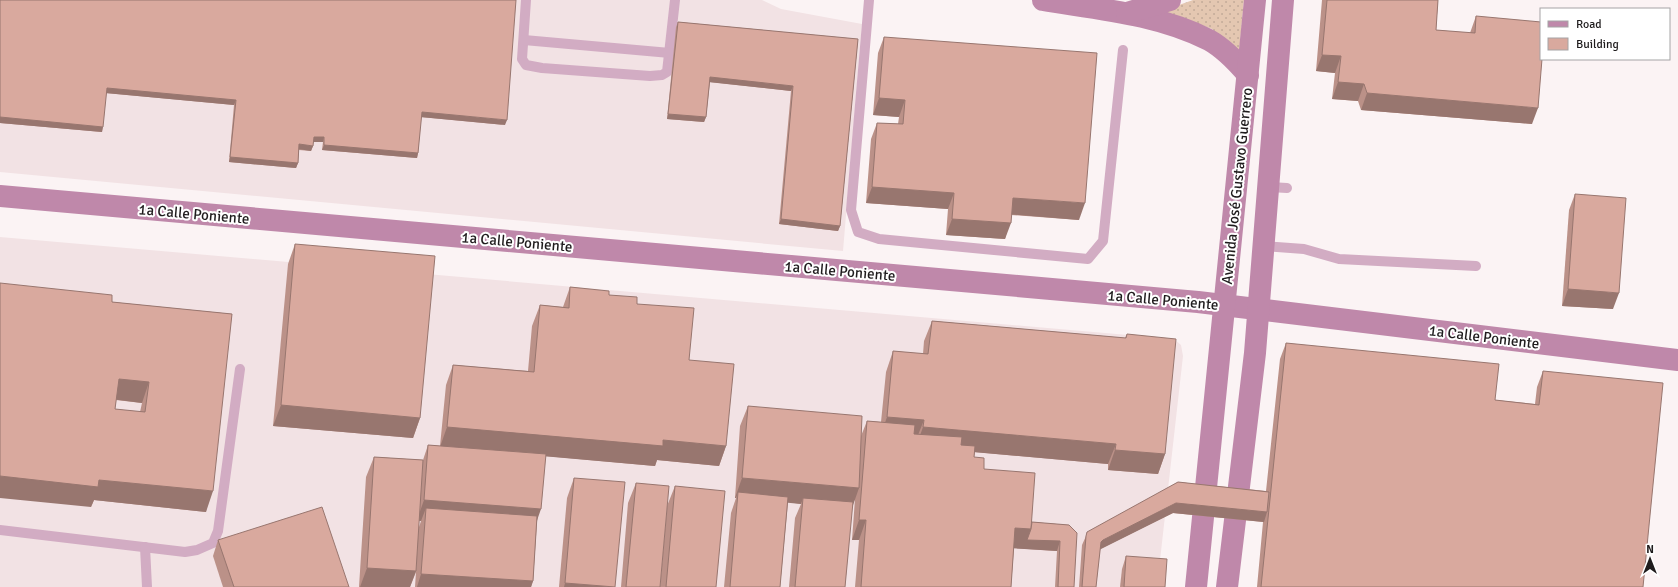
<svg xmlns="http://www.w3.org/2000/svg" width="1678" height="587" font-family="Signika,sans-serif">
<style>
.built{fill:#f2e2e4}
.grass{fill:url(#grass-dots)}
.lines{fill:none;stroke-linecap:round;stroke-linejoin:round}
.lane{stroke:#d2acc3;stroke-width:10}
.secondary{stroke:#bf88aa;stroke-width:22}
.wall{fill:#bb9188;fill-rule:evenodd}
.shaded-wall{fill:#98766f}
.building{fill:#d9a99e;stroke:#98766f;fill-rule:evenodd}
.labels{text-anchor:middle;stroke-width:4;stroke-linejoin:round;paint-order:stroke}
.street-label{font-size:15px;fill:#1f1c1d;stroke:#fff}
</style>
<defs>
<pattern id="grass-dots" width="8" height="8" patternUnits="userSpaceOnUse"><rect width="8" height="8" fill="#e4c7b1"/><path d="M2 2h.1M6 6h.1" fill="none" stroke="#c3aa98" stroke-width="1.8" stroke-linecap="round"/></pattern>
</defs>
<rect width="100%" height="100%" fill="#fbf3f4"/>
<g class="built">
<polygon points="0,0 762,0 781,9 862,24 843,251 0,172"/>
<polygon points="0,237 1174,339 1181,345 1183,356 1157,587 0,587"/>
</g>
<polygon class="grass" points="1193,0 1244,0 1239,53 1212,29 1193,22 1173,19 1165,10"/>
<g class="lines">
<g class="lane">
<polyline points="526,0 522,59 526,65 542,68 650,76 662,75 667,72 675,0"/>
<polyline points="869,0 851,210 858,232 879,239 1088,259 1103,241 1123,50"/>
<polyline points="524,40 670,53"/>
<polyline points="1269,187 1287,188"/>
<polyline points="1264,246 1304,249 1339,259 1476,266"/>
<polyline points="0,530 185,552 197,550 213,543 218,531 240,369"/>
<polyline points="145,547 147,587"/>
</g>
<g class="secondary">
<path d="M1043,0c55,9 115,14 166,40 16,9 28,22 39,35"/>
<polyline points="1127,13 1170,0"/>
<polyline points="0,196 1198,302 1678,360"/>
<polyline points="1196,587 1255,0"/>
<polyline points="1227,587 1255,353 1283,0"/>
</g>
</g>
<g class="wall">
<polygon points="0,0 505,125 421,117 418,153 417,158 322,150 323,142 313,142 313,146 311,151 299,150 298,163 296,168 229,162 234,105 106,93 102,132 0,123"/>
<polygon points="1322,0 1438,0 1436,30 1470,33 1476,16 1532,124 1361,110 1358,101 1332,99 1335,73 1316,71"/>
<polygon points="678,22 858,39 840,226 838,231 779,224 791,91 710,82 706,117 704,122 667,119 676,27"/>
<polygon points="884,37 1079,220 1011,215 1005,239 946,235 948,209 866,203 871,139 877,123 898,124 899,117 873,115 878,53"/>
<polygon points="1575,194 1613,309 1562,306 1569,210"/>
<polygon points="295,244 420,418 413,438 273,426 288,264"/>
<path d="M570,287l39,8 28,9 52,56 37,86 -7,20 -62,-6 -2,6 -110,-10 -8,66 -4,59 -2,6h-116l1,-15 -6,15h-51l7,-110 8,-20 49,3 5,-15 12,1 6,-61 7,-20 75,6 4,-45 8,-21 23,2zM419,521h2l-2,6z"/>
<path d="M112,302l120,12 -26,198 -112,-12 -3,7zM116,400l26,3 -2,9 -25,-3z"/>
<polygon points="932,321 1125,338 1127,334 1165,454 1158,474 1108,470 1108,464 975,452 974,457 984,469 1032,522 1069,525 1074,587 1055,587 1057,551 1014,548 1011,587 855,587 859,540 852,540 855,499 852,506 845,587 789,587 795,518 801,504 788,502 780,587 724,587 731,513 736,498 735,498 740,426 748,406 861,436 867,421 881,422 886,372 893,351 923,354 924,341"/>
<polygon points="1286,343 1495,400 1535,404 1537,387 1543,371 1643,587 1257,587 1263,522 1173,513 1100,549 1096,587 1079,587 1082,545 1086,536 1178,482 1266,491 1280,359"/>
<polygon points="574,478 615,587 559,587 567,498"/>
<polygon points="636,483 660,587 621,587 628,503"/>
<polygon points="675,486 716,587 660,587 667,506"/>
<polygon points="218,540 349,587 223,587 213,556"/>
<polygon points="1126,556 1165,587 1120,587 1122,569"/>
</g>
<g class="shaded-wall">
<polygon points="1322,55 1341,56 1335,73 1316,71"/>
<polygon points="710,77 793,86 791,91 708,82"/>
<polygon points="1338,82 1364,84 1358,101 1332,99"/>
<polygon points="107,88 236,100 234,105 105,93"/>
<polygon points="1367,93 1538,108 1532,124 1361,110"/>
<polygon points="879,98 905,100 899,117 873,115"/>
<polygon points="422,112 507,120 505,125 420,117"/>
<polygon points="668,114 706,117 704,122 667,119"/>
<polygon points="0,117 103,127 102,132 0,123"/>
<polygon points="314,137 324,137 323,142 312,142"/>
<polygon points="299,144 313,146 311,151 298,149"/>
<polygon points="324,145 418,153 417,158 322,150"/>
<polygon points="230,157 298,163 296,168 229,162"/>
<polygon points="872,187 954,193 948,209 866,203"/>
<polygon points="1013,198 1085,203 1079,220 1007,214"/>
<polygon points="781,219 840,226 838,231 779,224"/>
<polygon points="952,219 1011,223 1005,239 946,235"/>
<polygon points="1568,289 1619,293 1613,309 1562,306"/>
<polygon points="119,379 149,382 142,403 111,399"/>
<polygon points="281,405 420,418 413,438 273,426"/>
<polygon points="887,417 924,420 916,440 880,437"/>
<polygon points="447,427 663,440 726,446 719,466 657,460 655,466 440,447"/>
<polygon points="923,427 1116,444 1108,464 916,447"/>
<polygon points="1115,450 1165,454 1158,474 1108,470"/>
<polygon points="0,476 99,480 213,491 206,512 94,500 91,507 0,498"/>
<polygon points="742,478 859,488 852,508 803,498 801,504 738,498 738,492 736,498 735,498"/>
<polygon points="424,500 541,509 534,529 426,508 421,521 417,520"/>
<polygon points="1176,503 1267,512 1264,522 1173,513 1099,550 1101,542 1103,540"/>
<polygon points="859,520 866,520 859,540 852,540"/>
<polygon points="1015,528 1031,529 1060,541 1057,551 1008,548"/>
<polygon points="367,568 416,571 410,587 360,587"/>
<polygon points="421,574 533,581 531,587 417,587"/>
<polygon points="565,583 614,587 564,587"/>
</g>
<g class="building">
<polygon points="0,0 516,0 507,120 422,112 418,153 324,145 324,137 314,137 313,146 299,144 298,163 230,157 236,100 107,88 103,127 0,117"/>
<polygon points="1327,0 1438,0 1436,30 1475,33 1476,16 1541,22 1541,59 1542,59 1538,108 1367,93 1364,84 1338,82 1341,56 1322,55"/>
<polygon points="678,22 858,39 840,226 781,219 793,86 710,77 706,117 668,114"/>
<polygon points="884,37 1097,53 1085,203 1013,198 1011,223 952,219 954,193 872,187 877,123 903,124 905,100 879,98"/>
<polygon points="1575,194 1626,198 1619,293 1568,289"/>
<polygon points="295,244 435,256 420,418 281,405"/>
<path d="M0,283l112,12v7l120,12 -19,177 -114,-11 -1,7 -98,-11zM119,379l30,3 -4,30 -30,-3z"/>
<polygon points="570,287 609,291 609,295 637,297 637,304 694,308 689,360 734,364 726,446 663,440 663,446 447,427 453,365 534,372 540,305 569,308"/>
<polygon points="932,321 1126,338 1127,334 1176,339 1165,454 1115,450 1116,444 923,427 924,420 887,417 893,351 928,354"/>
<polygon points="1286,343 1499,364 1495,400 1539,405 1543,371 1663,383 1643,587 1261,587"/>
<polygon points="748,406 862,416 859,488 742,478"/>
<polygon points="867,421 915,425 914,434 962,437 961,445 975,446 974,457 984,458 984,469 1035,473 1031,529 1015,528 1011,587 861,587 866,520 859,520"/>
<polygon points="428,445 546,454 541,509 424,500"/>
<polygon points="374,457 423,460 416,571 367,568"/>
<polygon points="574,478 625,482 615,587 565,583"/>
<polygon points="1178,482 1269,492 1267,512 1176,503 1103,540 1101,542 1096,587 1082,587 1086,536 1087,532"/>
<polygon points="636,483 669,486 660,587 626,587"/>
<polygon points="675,486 725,491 716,587 666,587"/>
<polygon points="738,492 788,497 780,587 730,587"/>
<polygon points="803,498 853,502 845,587 795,587"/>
<polygon points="322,507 349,587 234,587 218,540"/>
<polygon points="426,508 537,516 533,581 421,574"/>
<polygon points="1032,522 1069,525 1077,533 1074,587 1058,587 1060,541 1027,540 1031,529"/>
<polygon points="1126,556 1167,559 1165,587 1124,587"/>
</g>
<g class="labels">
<g class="street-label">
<text transform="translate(1237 186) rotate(-84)" y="5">Avenida José Gustavo Guerrero</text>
<text transform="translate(194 214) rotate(5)" y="5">1a Calle Poniente</text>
<text transform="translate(517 242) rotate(5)" y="5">1a Calle Poniente</text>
<text transform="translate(840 271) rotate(5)" y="5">1a Calle Poniente</text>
<text transform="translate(1163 300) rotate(5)" y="5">1a Calle Poniente</text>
<text transform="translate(1484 337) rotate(7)" y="5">1a Calle Poniente</text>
</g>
</g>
<rect x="1540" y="8" width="130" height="52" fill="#ffffff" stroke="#a5a4a5"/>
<rect x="1548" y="21" width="20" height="6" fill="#bf88aa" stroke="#a5a4a5"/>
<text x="1576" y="28" font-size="12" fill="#1f1c1d">Road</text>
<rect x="1548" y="38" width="20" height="12" fill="#d9a99e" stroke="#a5a4a5"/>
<text x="1576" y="48" font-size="12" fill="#1f1c1d">Building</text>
<g transform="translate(1650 559)" stroke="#ffffff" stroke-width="3" paint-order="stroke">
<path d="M0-3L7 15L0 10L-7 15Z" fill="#1f1c1d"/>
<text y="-6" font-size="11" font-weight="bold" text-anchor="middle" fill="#1f1c1d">N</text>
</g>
</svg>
